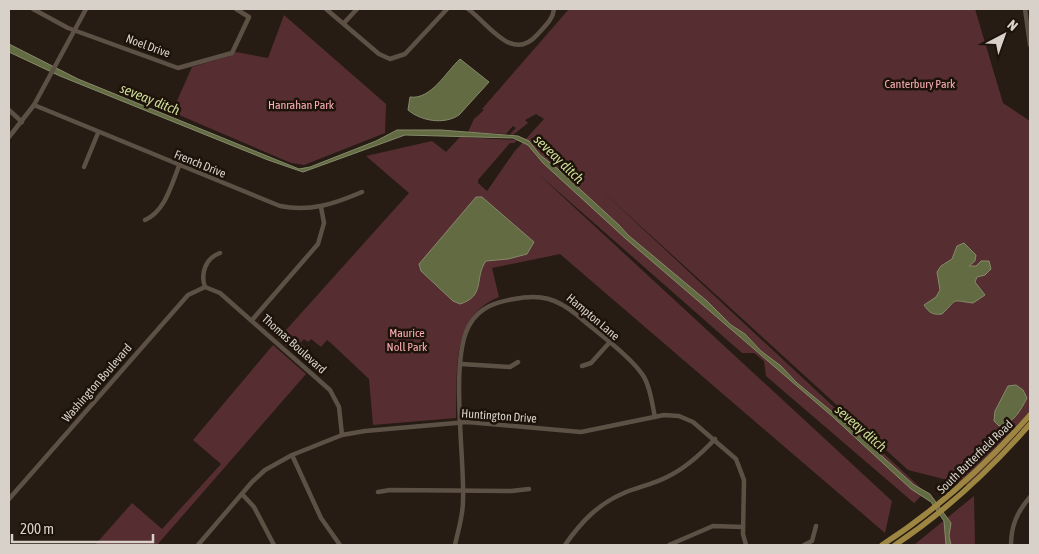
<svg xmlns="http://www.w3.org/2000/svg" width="1039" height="554" font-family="'Asap Condensed',sans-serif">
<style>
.green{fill:#562e32}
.water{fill:#636b42;stroke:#868a6b}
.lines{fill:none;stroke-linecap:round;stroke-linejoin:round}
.minor{stroke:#5d5146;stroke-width:4.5}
.major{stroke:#9d8542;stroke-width:5.5}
.labels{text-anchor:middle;stroke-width:5;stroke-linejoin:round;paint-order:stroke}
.street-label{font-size:12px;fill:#d7d1ca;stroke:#1d130a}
.park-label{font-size:12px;fill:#fcaeb4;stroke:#1d130a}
.water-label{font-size:14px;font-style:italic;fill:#cddb97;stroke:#1d130a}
</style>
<rect width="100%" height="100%" fill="#261c13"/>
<g class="green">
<path d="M569,9h406l28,94 27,18v298l-36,40 -27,26 -59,-15 -308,-281 325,303 -11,11 -148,-127 -2,-15 -10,-8h-12l-206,-181 356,329 -7,32 -325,-279 -68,14 7,29c-50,20 -41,77 -43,121l-83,7 -4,-46 -37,-35 -5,-4 -6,7 -10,-8 -3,3 -4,-3 -4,4 5,4 -7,8 -20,-16 131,-146 -43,-37 66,-15 14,11 14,-15 57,3 -3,3h-4l-32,37v3l9,8 27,-39 30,-33 -8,-5 -11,6 3,3 -15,12 -3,-1 6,-6 -3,-2 -7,8 -38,-2 6,-13 10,-9 -2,-1z"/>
<polygon points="284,15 386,104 385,133 304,165 291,163 172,112 192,67 230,56 236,52 268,58"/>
<polygon points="273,345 306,374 157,545 95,545 132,503 162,529 221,464 193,440"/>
<polygon points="974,496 975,545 914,545"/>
</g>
<g class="water">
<polygon points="9,44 78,79 299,169 310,167 376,141 397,130 441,130 518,136 529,141 540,155 558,169 619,225 628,235 707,301 731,325 745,334 761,351 781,366 797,383 836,415 914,485 930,494 951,523 949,536 951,545 946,545 944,521 931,502 911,489 833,417 625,238 543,163 528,145 513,138 405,135 303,172 268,160 60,76 9,52"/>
<path d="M460,59l29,23 -30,33c-15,10 -38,6 -51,-5l2,-13c21,3 36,-25 50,-38z"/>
<path d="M476,197h6l52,45 -7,12 -19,5 -22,2c-12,16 0,35 -26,43l-7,-3 -32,-30 -2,-7z"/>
<path d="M964,243l12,12 -1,6 -6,5h7l5,-5h8l2,8 -6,6 -8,2 -2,5 10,13 -12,8c-24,-3 -14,-5 -31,11 -9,1 -13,-1 -18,-9l12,-8 4,-7 -3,-18 4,-6 11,-7 5,-13z"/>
<path d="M1016,385l7,5 4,8c-6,12 -14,26 -28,28l-5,-5 1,-10 13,-25z"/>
</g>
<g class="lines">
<g class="minor">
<polyline points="33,9 68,28 178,68 232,53 249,17 236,9"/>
<polyline points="326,9 379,54 390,59 405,54 447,9"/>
<path d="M468,9c21,15 44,54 69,26 7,-8 16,-15 17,-26"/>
<polyline points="1025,9 1030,45"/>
<polyline points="344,23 357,9"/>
<path d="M34,105l246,101c30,6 54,-2 82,-14"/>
<polyline points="9,110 22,122"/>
<polyline points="9,137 34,105 86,9"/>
<polyline points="84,167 98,133"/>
<path d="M145,220c20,-9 26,-34 34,-54"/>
<path d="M205,287c-5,-14 1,-29 15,-34"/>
<polyline points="252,320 318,244 324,223 321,207"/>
<polyline points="461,364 510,367 518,362"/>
<polyline points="582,366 591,363 609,343"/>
<polyline points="292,455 321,518 340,545"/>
<polyline points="378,492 390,490 511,491 529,489"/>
<polyline points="242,494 254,507 274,545"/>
<polyline points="9,499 188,295 205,287 220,293 330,390 339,407 342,435"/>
<polyline points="198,545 252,482 265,470 292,455 342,435 365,431 467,422 581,432 664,415 679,416 693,422 736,459 744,480 743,534 746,545"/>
<path d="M455,545c3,-14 8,-29 8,-44 2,-42 -14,-144 7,-177 10,-17 26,-22 44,-25 27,-5 42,-1 63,16 18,16 55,42 67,62 7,12 8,27 11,40"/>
<path d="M565,545c16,-23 33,-41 59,-52 14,-6 30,-9 43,-16 19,-9 34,-23 48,-38"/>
<polyline points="669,545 713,526 743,527"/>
<polyline points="804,545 812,541 816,526"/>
<path d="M1011,545c0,-19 6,-33 19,-48"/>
</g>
<g class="major">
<path d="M882,545c56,-36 104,-80 148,-130"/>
<path d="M895,545c51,-34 95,-75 135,-121"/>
</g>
</g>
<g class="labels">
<g class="street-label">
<text transform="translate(148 46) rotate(20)" y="4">Noel Drive</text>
<text transform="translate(200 164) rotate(22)" y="4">French Drive</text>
<text transform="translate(593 317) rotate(40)" y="4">Hampton Lane</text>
<text transform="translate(294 344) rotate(42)" y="4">Thomas Boulevard</text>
<text transform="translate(97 383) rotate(-49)" y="4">Washington Boulevard</text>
<text transform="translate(499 416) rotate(4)" y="4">Huntington Drive</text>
<text transform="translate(975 457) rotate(-44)" y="4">South Butterfield Road</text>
</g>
<g class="park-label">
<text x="920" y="88">Canterbury Park</text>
<text x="301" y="109">Hanrahan Park</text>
<text x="407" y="337">Maurice<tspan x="407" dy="14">Noll Park</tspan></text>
</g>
<g class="water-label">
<text transform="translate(150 99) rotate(22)" y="5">seveay ditch</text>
<text transform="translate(559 159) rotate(44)" y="5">seveay ditch</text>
<text transform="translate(861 428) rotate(41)" y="5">seveay ditch</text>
</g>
</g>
<rect width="1039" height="554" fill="none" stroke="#d7d1ca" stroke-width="20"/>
<g transform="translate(1004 35) rotate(41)" stroke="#1d130a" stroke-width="4" paint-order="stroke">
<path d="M0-4L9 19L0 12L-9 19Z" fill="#d7d1ca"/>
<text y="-8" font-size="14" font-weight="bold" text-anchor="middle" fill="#d7d1ca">N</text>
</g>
<path d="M12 534v8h141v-8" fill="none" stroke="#d7d1ca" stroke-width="2.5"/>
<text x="20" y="534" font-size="15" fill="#d7d1ca" stroke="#1d130a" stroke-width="4" paint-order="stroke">200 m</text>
</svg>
